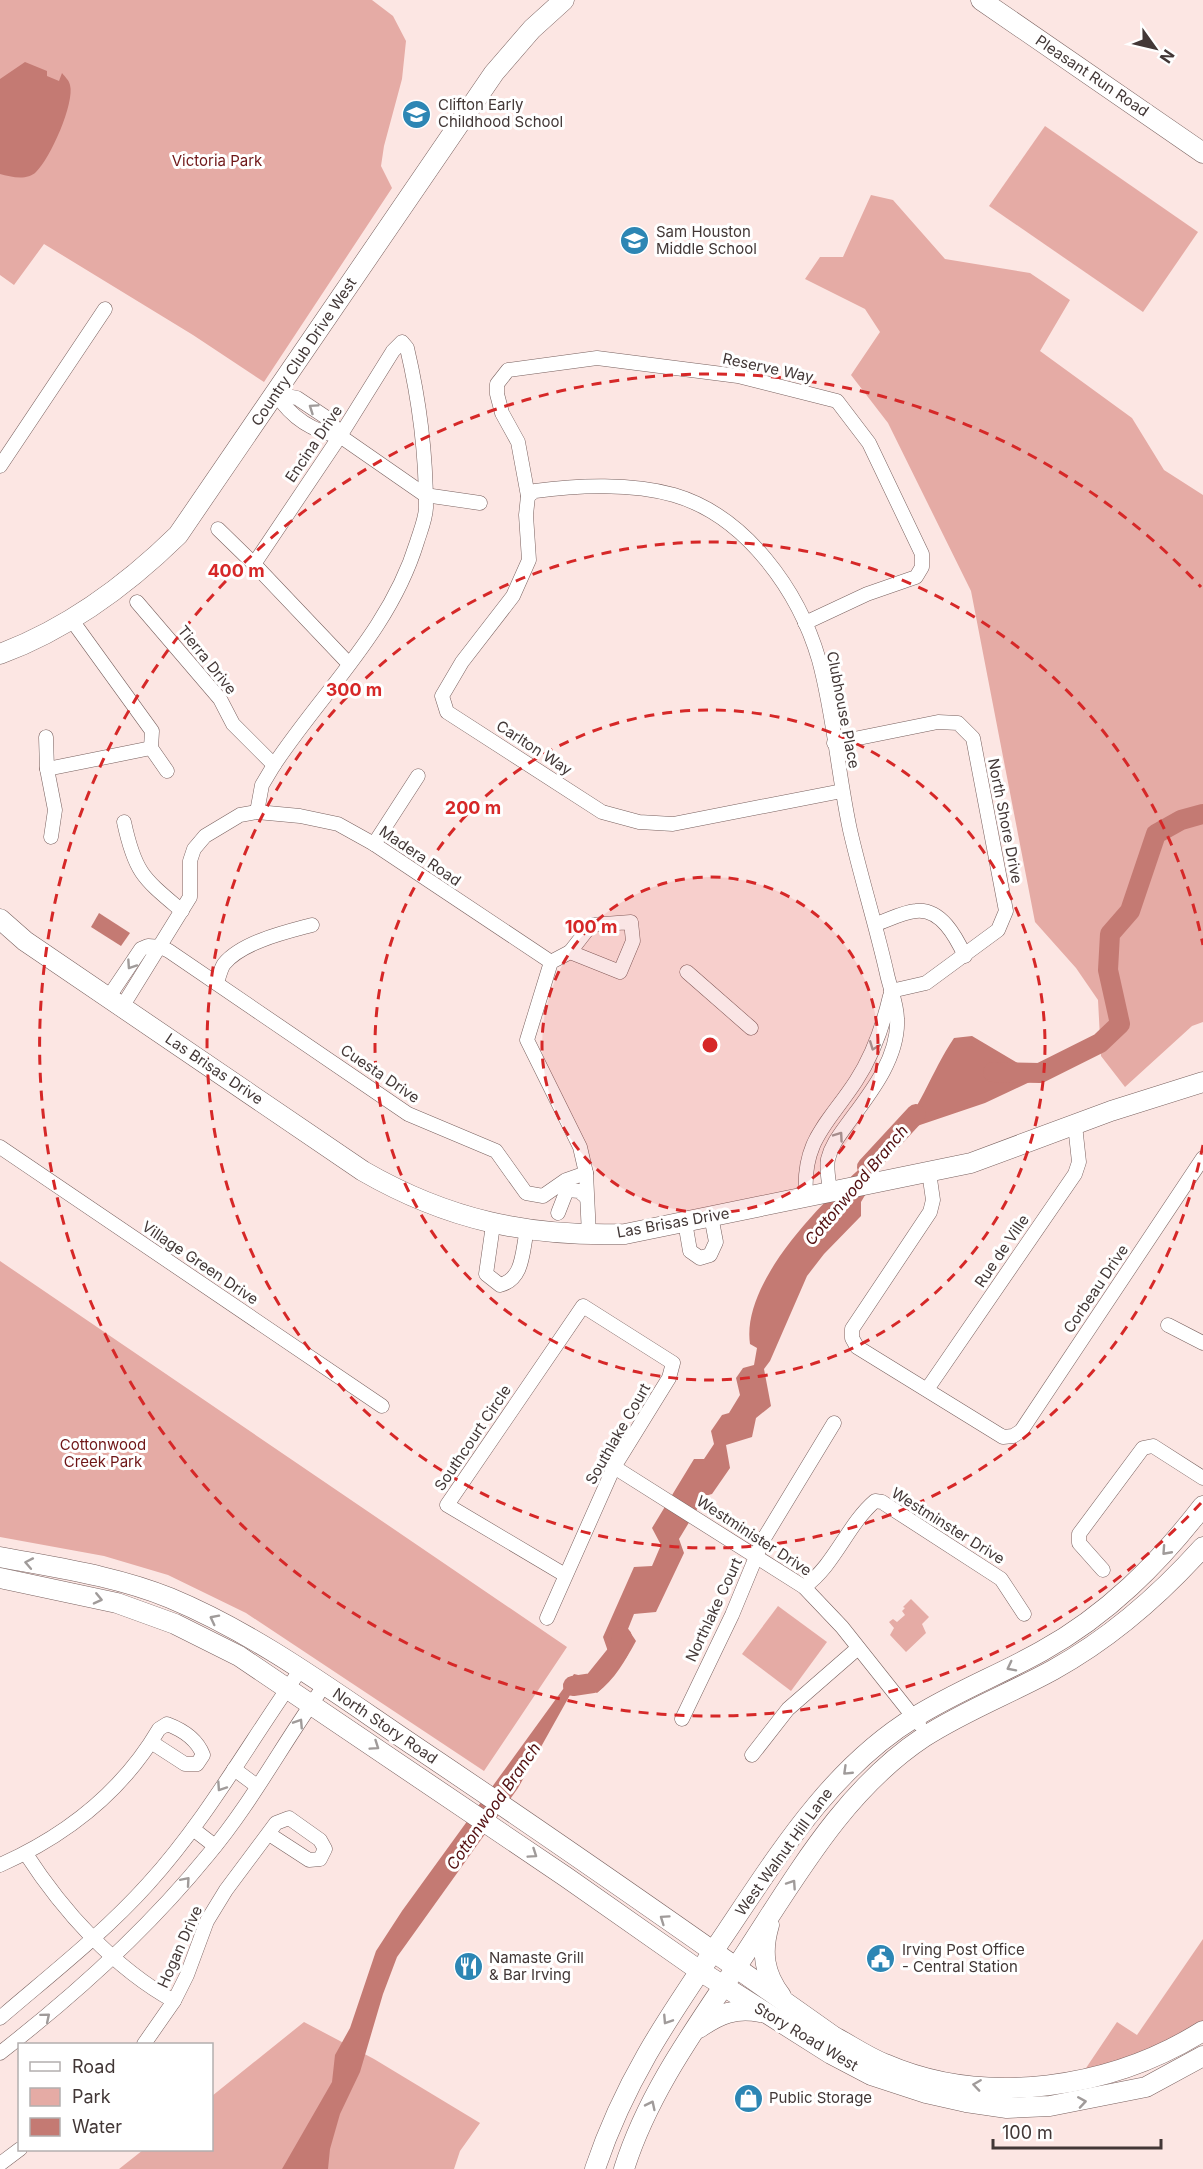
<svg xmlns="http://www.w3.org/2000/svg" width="1203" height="2169" font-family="Inter,sans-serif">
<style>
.green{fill:#e5aba5}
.water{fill:#c47a73}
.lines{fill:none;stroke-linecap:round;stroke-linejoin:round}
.river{stroke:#c47a73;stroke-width:20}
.street-casing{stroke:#78605e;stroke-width:15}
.secondary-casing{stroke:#78605e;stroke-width:21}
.street{stroke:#fff;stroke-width:14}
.secondary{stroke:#fff;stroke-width:20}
.oneway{stroke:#a09b9a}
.ring{fill:none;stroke:#d62828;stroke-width:3;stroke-dasharray:10 8}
.labels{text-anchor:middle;stroke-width:6;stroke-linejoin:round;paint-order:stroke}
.street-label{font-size:15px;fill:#423736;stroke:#fff}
.poi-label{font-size:15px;fill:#423736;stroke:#fff;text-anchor:start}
.park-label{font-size:15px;fill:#6f1617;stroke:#fff}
.water-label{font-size:16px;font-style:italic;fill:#520e0f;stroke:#fff}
.centre{fill:#d62828;stroke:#fff;stroke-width:3}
.ring-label{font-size:18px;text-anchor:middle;font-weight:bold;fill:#d62828;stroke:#fff;stroke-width:6;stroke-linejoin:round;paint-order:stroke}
</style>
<rect width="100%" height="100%" fill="#fce6e3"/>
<g class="green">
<polygon points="0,0 372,0 393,16 406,41 402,79 384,146 381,166 392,188 264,382 193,335 44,244 14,285 0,275"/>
<polygon points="1045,126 1198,232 1143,312 989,206"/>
<polygon points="871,195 893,200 945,259 1030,273 1070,300 1040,351 1132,418 1164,470 1203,495 1203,1022 1192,1026 1125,1087 1101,1056 1098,1000 1076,968 1035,922 971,591 888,423 851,375 880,332 865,309 805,279 820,257 843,257"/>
<polygon points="0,1261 567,1647 484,1771 246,1613 168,1575 104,1556 0,1537"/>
<polygon points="911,1599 929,1617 922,1624 926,1633 906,1652 890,1635 894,1628 889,1622 893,1619 897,1622 905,1615 902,1611 905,1608 903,1607"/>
<polygon points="778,1606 827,1642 791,1691 742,1654"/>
<polygon points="1203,1939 1203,2026 1181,2040 1084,2071 1117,2022 1137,2035"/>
<polygon points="304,2022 374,2059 480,2123 460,2151 454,2169 119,2169 143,2150 212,2150 212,2096"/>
</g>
<g class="water">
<path d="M25,62l22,9v5l12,5 3,-8c3,4 7,7 8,12 5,18 -20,74 -34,87 -9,9 -25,5 -36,2v-95z"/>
<polygon points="99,913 130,933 121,946 91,927"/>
<path d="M972,1036l49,29 -7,17 50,-29 6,10 -85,40 -68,23 -30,32 -26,44v14l-37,38 -17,22 -37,85 -6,8 7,37 -15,12 -4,19 -26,8 4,23 -18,26 -7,2 -26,43 5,14 -28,59 -22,2 -6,15 8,12c-11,20 -21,38 -39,52l-10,-7 -9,2 -8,7 -52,93 -121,169 -14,37 -23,78 -20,42 -10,35 -2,20h-46l50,-87 3,-27 15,-27 26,-77 26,-40 172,-237 17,4h15l6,-15 -9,-26 31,-70 18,-1 9,-21 -9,-17 42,-69h10l10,-15 -3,-13 11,-16 7,-2 11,-18 -4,-17 7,-10 11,-3 3,-17 -7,-4c-9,-62 72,-142 115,-180 8,-7 18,-13 25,-20 29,-31 41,-72 64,-106z"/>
</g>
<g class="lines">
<g class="river">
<polyline points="993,1072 1040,1073 1100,1043 1120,1024 1108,970 1110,934 1130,911 1156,834 1181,820 1203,814"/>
<polyline points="867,1167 916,1114"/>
<polyline points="573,1686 593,1683 618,1652 622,1637"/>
</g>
<defs>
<g id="street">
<polyline points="276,394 297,398 330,420 340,436 425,495 480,503"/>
<path d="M276,394c15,23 37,38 64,42"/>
<polyline points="0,466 105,309"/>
<path d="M528,496l7,-5c43,-6 97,-8 139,4 72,21 125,96 145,165 15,55 19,114 31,170 11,48 26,95 37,144 3,14 10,30 10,45 2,37 -25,72 -46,100 -9,13 -19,24 -23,40 -2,10 1,22 2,32"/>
<polyline points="218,529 254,564"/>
<polyline points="137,602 220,699 233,724 274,765"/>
<polyline points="71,619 152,731 151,748 167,771"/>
<polyline points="805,623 867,594 916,577 922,567 922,554 869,443 837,401 738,376 597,358 508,370 497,384 497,394 502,413 518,442 528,496 526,515 529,560 513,596 462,662 442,696 447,712 602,812 639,822 673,824 842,791"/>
<polyline points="46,737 47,769 55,810 51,837"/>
<polyline points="834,743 938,722 958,723 973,738 1006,911 998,930 926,983 891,991"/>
<polyline points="47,769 151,748"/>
<path d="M257,812l5,-27 12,-20c50,-75 116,-135 143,-223 3,-10 9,-24 9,-35 0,-53 -7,-108 -19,-159l-5,-6 -9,9 -53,85 -86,128 95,100"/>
<path d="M124,822c11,51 19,56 58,89"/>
<polyline points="374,844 418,776"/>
<polygon points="631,922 633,941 620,972 570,952 591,925"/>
<path d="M876,924c12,-4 27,-12 40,-13 25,-3 40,26 49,45"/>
<polyline points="570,952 551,962 527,1040 580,1147 586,1173 589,1235"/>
<polyline points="687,972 751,1028"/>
<path d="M217,982c2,-5 4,-14 7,-18 18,-22 62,-32 88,-39"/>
<polyline points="108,998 141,949 148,946 161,947 169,951 408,1114 496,1151 526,1193 543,1196 566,1180 586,1173"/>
<polyline points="122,1007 190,897 190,861 194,849 205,836 240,815 257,812 300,816 338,824 374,844 551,962"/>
<polyline points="0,1147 382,1406"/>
<polyline points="929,1172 933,1200 930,1212 852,1329 852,1338 857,1347 1003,1437 1013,1436 1021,1431 1203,1158"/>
<path d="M806,1196c-4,-56 22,-72 50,-115 17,-26 27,-55 34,-85"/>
<polyline points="558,1213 567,1190 579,1191 585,1196"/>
<polyline points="685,1222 690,1251 700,1258 710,1255 716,1242 711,1216"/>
<path d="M493,1225l-7,49 14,11c24,-6 22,-34 27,-55"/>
<polyline points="1168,1325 1203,1343"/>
<polyline points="928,1388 1075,1174 1079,1162 1075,1125"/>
<polyline points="614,1467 804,1587 842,1627 919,1724"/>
<polyline points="1103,1570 1079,1543 1079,1534 1143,1448 1153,1446 1203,1478"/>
<path d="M804,1587c31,-22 43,-62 71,-86l7,1 119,77 23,35"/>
<polyline points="547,1618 614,1467 669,1378 673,1363 583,1306 447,1505 565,1575"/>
<polyline points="682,1719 732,1615 763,1540 834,1423"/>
<polyline points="752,1755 788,1709 858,1648"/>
<polyline points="234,1769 257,1786"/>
<polyline points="193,1829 215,1846"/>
<path d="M26,1854c37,57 88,114 148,147"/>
<path d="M0,1865c65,-29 122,-73 159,-136l8,-5c16,6 30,15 36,31l-6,9h-12l-34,-22"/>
<path d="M0,2018c50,-43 104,-85 148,-134 59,-65 102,-143 153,-215"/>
<polyline points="144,2044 174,2001 187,1975 207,1921 226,1890 276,1823 289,1818 320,1840 325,1849 320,1859 309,1860 269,1834"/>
<path d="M0,2053c76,-59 147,-123 208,-198 44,-52 76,-114 116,-169"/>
<polyline points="0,2164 20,2149"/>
</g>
<g id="secondary">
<polyline points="981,0 1203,153"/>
<path d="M0,654c67,-25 127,-69 178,-119l316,-462 38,-44 32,-29"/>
<path d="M0,919l25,22 338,230c85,49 165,66 262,63l346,-71 140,-52 92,-29"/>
<path d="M0,1557c58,11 116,19 170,41 89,37 167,96 246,149 140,94 279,191 417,289 17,9 34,21 52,28 101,44 227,24 318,-33"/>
<polyline points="0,1578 117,1603 175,1624 239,1656 566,1877 700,1971 831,2054 871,2075 926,2093 966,2102 1007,2108 1050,2106 1146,2087 1203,2056"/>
<path d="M769,1925c-8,27 -5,49 12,71"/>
<path d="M699,2028c20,-14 37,-21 61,-16"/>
<path d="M595,2169c31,-93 78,-158 132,-238 53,-79 105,-163 188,-214 40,-25 86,-43 127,-66 65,-36 116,-87 161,-145"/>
<path d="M624,2169c24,-76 71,-140 115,-206 54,-81 102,-171 185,-226 40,-26 87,-44 129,-67 58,-32 106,-74 150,-123"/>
</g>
</defs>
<use href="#street" class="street-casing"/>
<use href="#secondary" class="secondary-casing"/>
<use href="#street" class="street"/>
<use href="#secondary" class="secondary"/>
</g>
<defs><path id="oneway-chevron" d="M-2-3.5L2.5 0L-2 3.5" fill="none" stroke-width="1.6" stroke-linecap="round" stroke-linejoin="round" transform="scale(1.5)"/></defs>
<g class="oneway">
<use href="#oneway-chevron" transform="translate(313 408) rotate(-146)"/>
<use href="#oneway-chevron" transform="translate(131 965) rotate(124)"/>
<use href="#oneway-chevron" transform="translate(874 1046) rotate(111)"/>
<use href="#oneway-chevron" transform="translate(839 1136) rotate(-55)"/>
<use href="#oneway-chevron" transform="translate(1166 1551) rotate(132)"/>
<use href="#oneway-chevron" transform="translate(29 1563) rotate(-169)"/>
<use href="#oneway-chevron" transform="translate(98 1599) rotate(13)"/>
<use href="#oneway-chevron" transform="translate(214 1619) rotate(-153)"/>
<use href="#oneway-chevron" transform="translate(1011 1667) rotate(153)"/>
<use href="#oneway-chevron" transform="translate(299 1723) rotate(-57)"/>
<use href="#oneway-chevron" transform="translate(375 1746) rotate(34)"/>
<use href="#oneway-chevron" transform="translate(847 1771) rotate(136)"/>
<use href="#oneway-chevron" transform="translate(221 1787) rotate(124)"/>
<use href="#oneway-chevron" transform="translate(533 1854) rotate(34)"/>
<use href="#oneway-chevron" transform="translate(186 1881) rotate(-49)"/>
<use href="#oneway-chevron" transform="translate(792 1884) rotate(-56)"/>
<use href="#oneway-chevron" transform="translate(664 1919) rotate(-145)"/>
<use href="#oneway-chevron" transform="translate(46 2017) rotate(-40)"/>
<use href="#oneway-chevron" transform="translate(667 2020) rotate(123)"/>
<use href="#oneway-chevron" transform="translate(977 2085) rotate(-172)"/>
<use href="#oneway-chevron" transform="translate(1082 2102) rotate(-9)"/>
<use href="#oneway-chevron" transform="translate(651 2105) rotate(-64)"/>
</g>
<circle cx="710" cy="1045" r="168" fill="#d62828" fill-opacity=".12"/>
<g class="ring">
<circle cx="710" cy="1045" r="168"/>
<circle cx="710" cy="1045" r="335"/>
<path d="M1203 1145A503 503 0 1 1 1203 945"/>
<path d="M1201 1503A671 671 0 1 1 1201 587"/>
</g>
<defs>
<symbol id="school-disc" viewBox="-11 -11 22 22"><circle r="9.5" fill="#2d86b4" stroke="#fff"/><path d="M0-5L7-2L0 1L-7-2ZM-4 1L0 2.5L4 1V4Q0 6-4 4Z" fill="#fff"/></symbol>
<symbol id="civic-disc" viewBox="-11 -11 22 22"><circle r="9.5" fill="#2d86b4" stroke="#fff"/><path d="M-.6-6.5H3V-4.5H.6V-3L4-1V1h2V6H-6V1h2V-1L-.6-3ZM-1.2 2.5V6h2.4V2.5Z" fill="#fff"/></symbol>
<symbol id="restaurant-disc" viewBox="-11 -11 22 22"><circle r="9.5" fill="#2d86b4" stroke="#fff"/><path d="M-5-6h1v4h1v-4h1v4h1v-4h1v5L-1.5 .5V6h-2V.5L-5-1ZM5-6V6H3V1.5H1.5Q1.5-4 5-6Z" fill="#fff"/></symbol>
<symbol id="shop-disc" viewBox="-11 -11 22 22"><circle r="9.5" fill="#2d86b4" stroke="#fff"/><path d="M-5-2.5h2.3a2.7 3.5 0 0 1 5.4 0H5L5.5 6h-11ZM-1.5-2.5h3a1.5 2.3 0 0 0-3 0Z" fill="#fff"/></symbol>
</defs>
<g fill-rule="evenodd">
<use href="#school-disc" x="400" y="98" width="33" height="33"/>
<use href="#school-disc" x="618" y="224" width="33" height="33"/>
<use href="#civic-disc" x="864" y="1942" width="33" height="33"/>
<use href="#restaurant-disc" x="452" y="1950" width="33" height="33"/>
<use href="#shop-disc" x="732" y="2082" width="33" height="33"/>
</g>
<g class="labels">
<g class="street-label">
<text transform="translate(1092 76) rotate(34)" y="5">Pleasant Run Road</text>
<text transform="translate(304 352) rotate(-56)" y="5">Country Club Drive West</text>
<text transform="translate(768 368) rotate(12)" y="5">Reserve Way</text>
<text transform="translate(314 444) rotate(-56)" y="5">Encina Drive</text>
<text transform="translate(207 660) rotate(51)" y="5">Tierra Drive</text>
<text transform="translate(843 710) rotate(79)" y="5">Clubhouse Place</text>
<text transform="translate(534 748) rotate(33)" y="5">Carlton Way</text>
<text transform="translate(1005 821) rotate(79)" y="5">North Shore Drive</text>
<text transform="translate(420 856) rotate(34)" y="5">Madera Road</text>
<text transform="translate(214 1069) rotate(34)" y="5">Las Brisas Drive</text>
<text transform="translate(380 1074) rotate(34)" y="5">Cuesta Drive</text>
<text transform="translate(673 1223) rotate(-10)" y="5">Las Brisas Drive</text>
<text transform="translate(1002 1251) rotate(-56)" y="5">Rue de Ville</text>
<text transform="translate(200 1263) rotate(34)" y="5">Village Green Drive</text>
<text transform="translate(1096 1289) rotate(-56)" y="5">Corbeau Drive</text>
<text transform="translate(618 1434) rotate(-60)" y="5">Southlake Court</text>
<text transform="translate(473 1438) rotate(-56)" y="5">Southcourt Circle</text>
<text transform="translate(948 1526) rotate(32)" y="5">Westminster Drive</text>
<text transform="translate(754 1536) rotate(33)" y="5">Westminister Drive</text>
<text transform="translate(714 1610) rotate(-65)" y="5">Northlake Court</text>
<text transform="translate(385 1726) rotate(34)" y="5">North Story Road</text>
<text transform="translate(784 1852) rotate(-54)" y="5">West Walnut Hill Lane</text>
<text transform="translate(180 1947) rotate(-66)" y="5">Hogan Drive</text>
<text transform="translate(806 2037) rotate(31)" y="5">Story Road West</text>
</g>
<g class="poi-label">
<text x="438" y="110">Clifton Early<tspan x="438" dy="17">Childhood School</tspan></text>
<text x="656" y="237">Sam Houston<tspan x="656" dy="17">Middle School</tspan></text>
<text x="902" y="1955">Irving Post Office<tspan x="902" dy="17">- Central Station</tspan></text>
<text x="489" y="1963">Namaste Grill<tspan x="489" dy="17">&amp; Bar Irving</tspan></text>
<text x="769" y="2103">Public Storage</text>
</g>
<g class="park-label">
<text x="217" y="166">Victoria Park</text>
<text x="103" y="1450">Cottonwood<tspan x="103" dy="17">Creek Park</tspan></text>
</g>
<g class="water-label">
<text transform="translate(856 1185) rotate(-50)" y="6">Cottonwood Branch</text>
<text transform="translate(493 1806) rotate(-55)" y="6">Cottonwood Branch</text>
</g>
</g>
<circle cx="710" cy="1045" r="9" class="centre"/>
<g class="ring-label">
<text x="236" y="577">400 m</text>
<text x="354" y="696">300 m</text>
<text x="473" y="814">200 m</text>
<text x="591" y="933">100 m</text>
</g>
<rect x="18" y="2043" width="195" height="108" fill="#ffffff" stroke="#b3afaf" stroke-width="1.5"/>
<rect x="30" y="2062" width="30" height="9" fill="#ffffff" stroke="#b3afaf" stroke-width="1.5"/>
<text x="72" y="2073" font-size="18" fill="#423736">Road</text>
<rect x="30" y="2088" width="30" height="18" fill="#e5aba5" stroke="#b3afaf" stroke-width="1.5"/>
<text x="72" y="2103" font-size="18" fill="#423736">Park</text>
<rect x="30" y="2118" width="30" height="18" fill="#c47a73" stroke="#b3afaf" stroke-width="1.5"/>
<text x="72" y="2133" font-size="18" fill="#423736">Water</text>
<g transform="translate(1155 48) rotate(124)" stroke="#ffffff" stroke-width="4.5" paint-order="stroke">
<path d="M0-4.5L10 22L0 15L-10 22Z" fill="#423736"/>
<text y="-9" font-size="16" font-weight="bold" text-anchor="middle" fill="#423736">N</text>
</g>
<path d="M993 2139v9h168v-9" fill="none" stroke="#423736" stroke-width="3"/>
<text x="1002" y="2139" font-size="18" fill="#423736" stroke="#ffffff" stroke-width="4.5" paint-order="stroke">100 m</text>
</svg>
